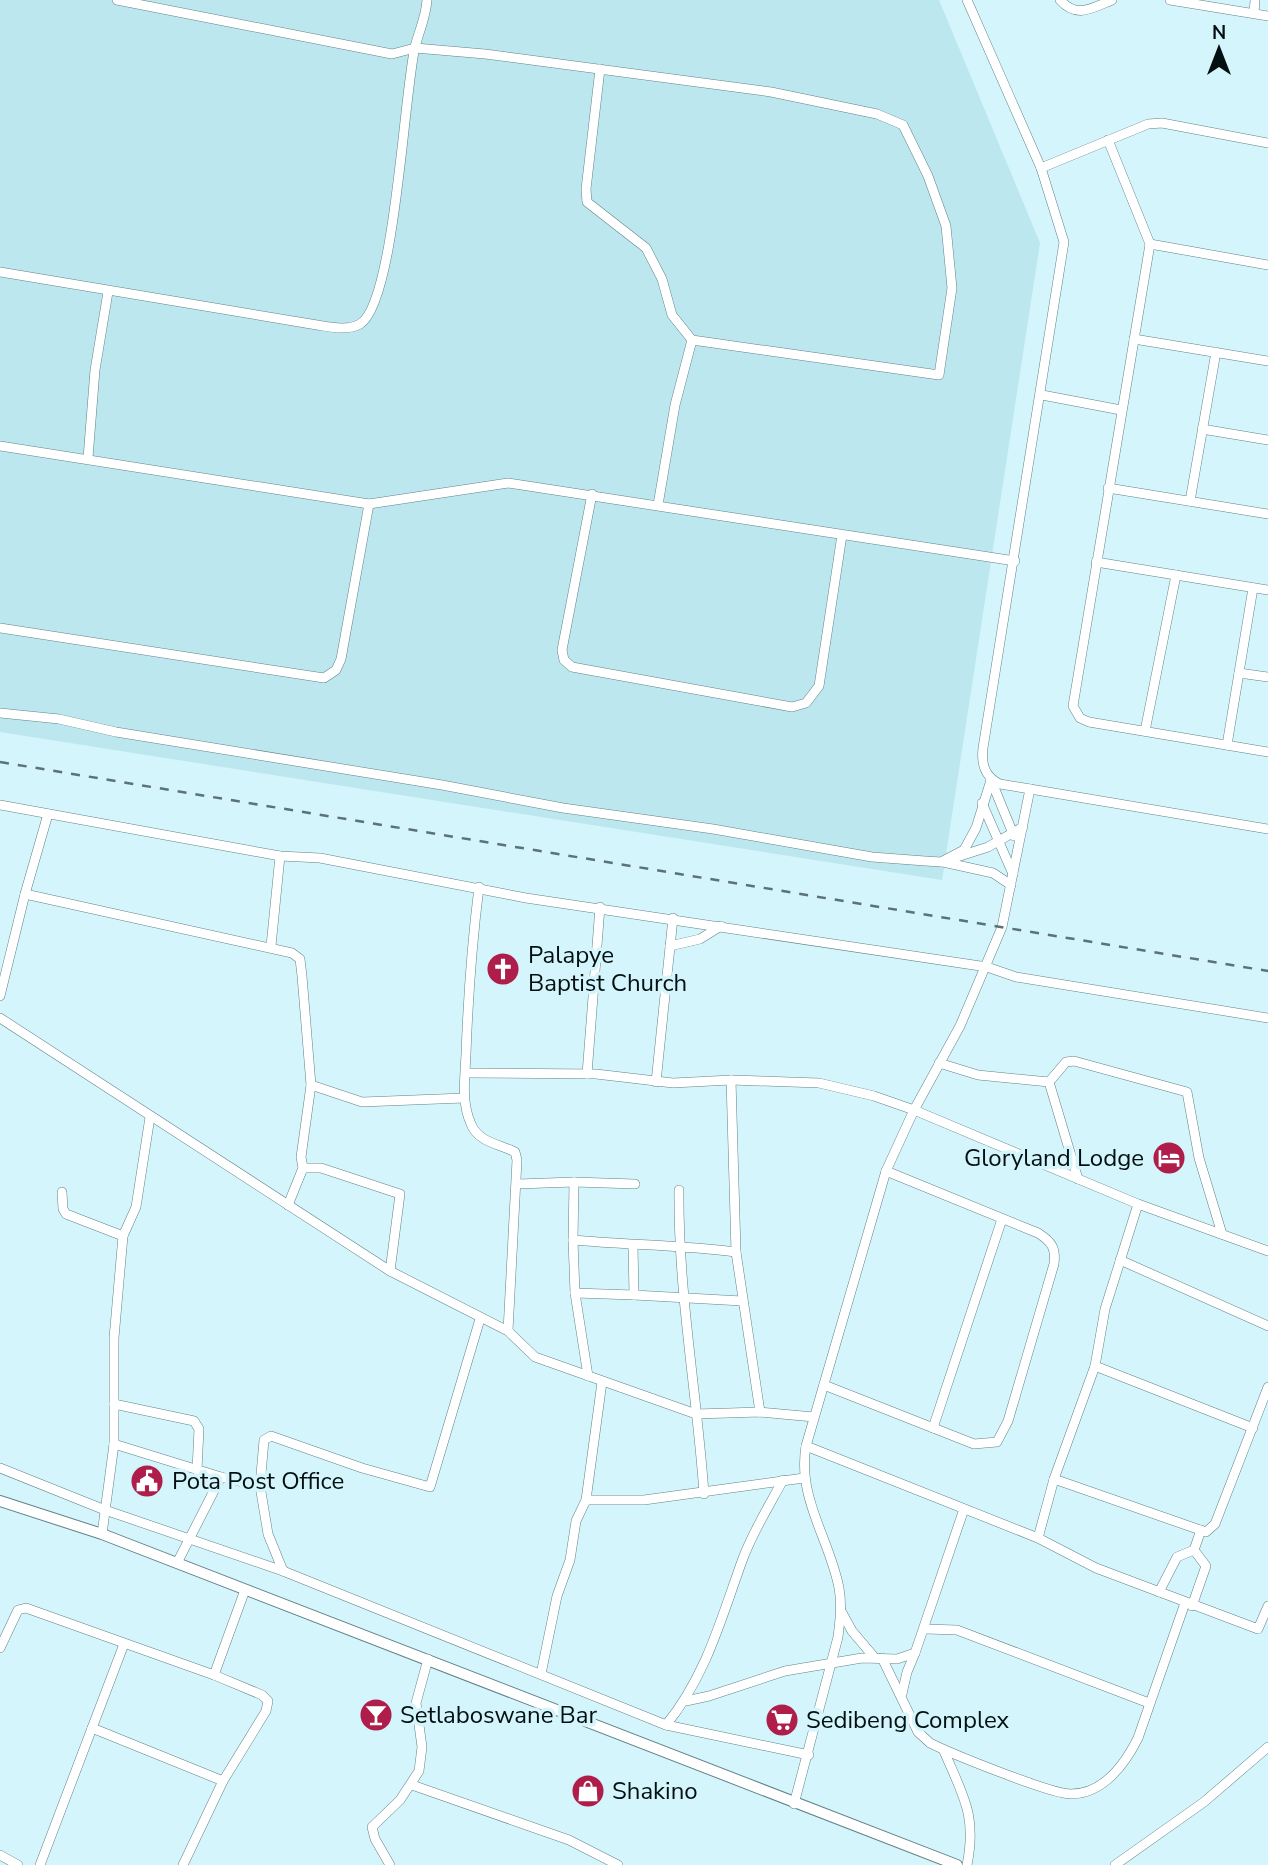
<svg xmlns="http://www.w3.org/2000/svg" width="1268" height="1865" font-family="'Nunito Sans',sans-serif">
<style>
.built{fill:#bce7ef}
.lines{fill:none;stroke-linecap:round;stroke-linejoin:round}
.minor-casing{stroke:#638288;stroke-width:10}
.tertiary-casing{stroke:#638288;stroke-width:12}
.minor{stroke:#fff;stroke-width:9}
.tertiary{stroke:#fff;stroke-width:10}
.rail{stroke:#5d7276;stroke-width:2.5;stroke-dasharray:9 9;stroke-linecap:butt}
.labels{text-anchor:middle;stroke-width:7;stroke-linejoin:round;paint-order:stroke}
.poi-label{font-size:24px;fill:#040f11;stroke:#d3f5fb;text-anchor:start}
</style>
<rect width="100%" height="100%" fill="#d3f5fb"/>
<polygon class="built" points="0,0 939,0 1040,243 942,880 0,732"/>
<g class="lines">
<defs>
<g id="minor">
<polyline points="117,0 392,54 415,48 485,54 771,92 877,114 903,125 928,176 946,226 952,288 939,375 692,340"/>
<path d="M967,0l74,168 23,74 -81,506c-2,17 2,29 17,36l268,45"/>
<path d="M1060,0c17,19 32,8 52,0"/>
<polyline points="1170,0 1268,16"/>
<polyline points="1254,13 1255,0"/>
<polyline points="600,69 586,189 587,202 646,248 662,279 672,315 692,340 675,405 658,505"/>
<polyline points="1108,140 1150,244 1268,265"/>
<polyline points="1041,168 1148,124 1162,123 1268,143"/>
<polyline points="1150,244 1073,706 1080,718 1089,722 1268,752"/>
<path d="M0,272l317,53c13,2 31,6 43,-1 35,-21 44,-232 55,-277 4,-16 11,-30 12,-47"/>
<polyline points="1134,339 1268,361"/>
<polyline points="1042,395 1121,410"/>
<polyline points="1202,429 1268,440"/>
<polyline points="0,446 369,504 508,483 1015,561"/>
<polyline points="88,458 95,370 108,292"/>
<polyline points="1108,488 1268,514"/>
<polyline points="592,494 562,650 564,660 572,667 792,707 806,703 819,686 842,535"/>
<polyline points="1190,501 1216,352"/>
<polyline points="1096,562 1268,590"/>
<polyline points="0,628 324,678 336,670 341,659 369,504"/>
<polyline points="1239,673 1268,677"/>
<polyline points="0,713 59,719 116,732 442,785 563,808 713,829 872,857 925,861 941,862 964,850 976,828 991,780"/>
<polyline points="1145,731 1176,575"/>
<polyline points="1227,745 1253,588"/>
<polyline points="991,780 1014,836"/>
<polyline points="982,803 1013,874"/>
<polyline points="0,805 280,856 320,858 526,898 987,967 1016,977 1268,1018"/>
<polyline points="957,857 988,847 1023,827"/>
<polyline points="943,862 993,873 1011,885"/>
<path d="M479,887c-7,56 -11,111 -13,167 -1,23 -5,48 5,70 7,18 28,20 44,28l2,8 -9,171"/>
<polyline points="25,894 48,814"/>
<polyline points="271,946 280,856"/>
<polyline points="670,946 700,939 721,926"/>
<polyline points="0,996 25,894 292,953 300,959 302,976 311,1085 301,1157 303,1168 288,1205"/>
<polyline points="0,1018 390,1271 508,1331 535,1357 696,1414 760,1412 814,1417"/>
<polyline points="939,1063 978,1075 1049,1082 1066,1062 1074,1061 1187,1092 1199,1158 1222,1234"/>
<polyline points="466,1073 596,1074 673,1083 731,1080 819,1083 874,1096 914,1110 1138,1204 1268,1251"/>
<polyline points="587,1074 600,907"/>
<polyline points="731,1080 736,1252 760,1412"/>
<polyline points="656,1082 673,918"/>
<polyline points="1049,1082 1078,1179"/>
<polyline points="311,1085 362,1102 464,1098"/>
<polyline points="303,1168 321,1168 400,1194 390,1271"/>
<polyline points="574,1182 635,1184"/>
<path d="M518,1184l56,-2 -1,58c54,5 109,5 163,12"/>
<path d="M679,1190c-1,103 18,202 25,304"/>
<polyline points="62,1192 63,1209 66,1214 123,1236"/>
<polyline points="573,1240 575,1293 588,1376"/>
<polyline points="633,1245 634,1295 742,1301"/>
<polyline points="1120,1260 1268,1326"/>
<polyline points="575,1293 634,1295"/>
<polyline points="1095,1366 1253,1428"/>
<path d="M824,1385l150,59 23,-2 11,-21 46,-157c2,-16 -2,-22 -16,-31l-152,-62"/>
<polyline points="114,1404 194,1421 199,1429 197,1470"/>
<polyline points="933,1428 1002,1219"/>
<polyline points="114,1444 221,1477 260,1486 264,1440 271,1436 362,1468 430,1487 480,1319"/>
<polyline points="806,1446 1038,1538 1096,1568 1258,1629 1268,1606"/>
<polyline points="0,1468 105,1510 283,1571 666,1725 809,1755"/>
<polyline points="1054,1479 1206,1532 1215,1524 1268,1387"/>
<polyline points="260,1486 268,1534 283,1571"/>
<polyline points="586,1500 644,1500 804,1478"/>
<polyline points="102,1534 114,1444 114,1338 123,1236 136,1207 150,1117"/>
<polyline points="1038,1538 1054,1479 1095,1366 1105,1309 1138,1204"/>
<polyline points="177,1563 221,1477"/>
<polyline points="1159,1592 1177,1557 1194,1550 1201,1530"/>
<polyline points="1192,1606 1206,1566 1194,1550"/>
<polyline points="841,1611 852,1631 874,1657"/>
<polyline points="926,1629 957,1630 1149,1703"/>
<polyline points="0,1648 18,1610 26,1608 214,1675 262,1695 268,1701 266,1711 223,1781 183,1865"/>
<path d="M882,1658l36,74 12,11c22,11 121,51 141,51 32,0 54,-30 67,-56l47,-135"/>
<polyline points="541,1674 557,1596 570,1560 576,1521 586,1500 602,1382"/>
<polyline points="214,1675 245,1590"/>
<polyline points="902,1694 907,1672 915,1653"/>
<polyline points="686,1701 709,1696 785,1671 862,1658 897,1659 915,1653 964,1509"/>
<path d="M666,1725c40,-49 55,-106 76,-164 10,-28 27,-55 41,-81"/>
<polyline points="92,1728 223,1781"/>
<path d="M944,1751c19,45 33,64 23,114"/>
<polyline points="412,1785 569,1840 618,1865"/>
<path d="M794,1804l44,-167c2,-16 4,-32 1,-49 -9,-48 -42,-90 -33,-142l80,-275 28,-61 46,-84 42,-99 28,-138"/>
<polyline points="0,1855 18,1865"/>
<polyline points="40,1865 124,1644"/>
<polyline points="390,1865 375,1839 372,1827 400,1800 419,1771 422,1747 416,1703 428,1659"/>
<polyline points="1115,1865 1204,1802 1268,1747"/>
</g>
<polyline id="tertiary" points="0,1501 102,1534 957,1865"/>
</defs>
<use href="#minor" class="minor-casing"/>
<use href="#tertiary" class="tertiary-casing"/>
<use href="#minor" class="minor"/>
<use href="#tertiary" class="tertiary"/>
<polyline class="rail" points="0,762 1268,971"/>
</g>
<defs>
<symbol id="church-disc" viewBox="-11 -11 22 22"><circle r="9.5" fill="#af1d4b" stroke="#d3f5fb"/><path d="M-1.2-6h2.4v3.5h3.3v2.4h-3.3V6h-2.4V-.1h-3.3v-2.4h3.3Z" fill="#fff"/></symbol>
<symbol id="hotel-disc" viewBox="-11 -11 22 22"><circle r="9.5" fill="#af1d4b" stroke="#d3f5fb"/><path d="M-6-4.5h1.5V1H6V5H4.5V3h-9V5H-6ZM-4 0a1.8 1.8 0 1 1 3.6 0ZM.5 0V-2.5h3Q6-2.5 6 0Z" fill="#fff"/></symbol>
<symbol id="civic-disc" viewBox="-11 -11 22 22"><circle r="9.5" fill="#af1d4b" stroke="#d3f5fb"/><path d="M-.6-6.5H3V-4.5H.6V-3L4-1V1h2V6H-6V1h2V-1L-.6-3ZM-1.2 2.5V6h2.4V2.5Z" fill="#fff"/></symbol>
<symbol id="bar-disc" viewBox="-11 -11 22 22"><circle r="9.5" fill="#af1d4b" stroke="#d3f5fb"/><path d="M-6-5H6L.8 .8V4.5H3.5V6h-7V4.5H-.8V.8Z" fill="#fff"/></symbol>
<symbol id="supermarket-disc" viewBox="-11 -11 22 22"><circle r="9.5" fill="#af1d4b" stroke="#d3f5fb"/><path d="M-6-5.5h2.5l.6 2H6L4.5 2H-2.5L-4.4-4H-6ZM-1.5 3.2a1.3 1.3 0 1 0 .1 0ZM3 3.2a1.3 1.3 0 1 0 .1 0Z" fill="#fff"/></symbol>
<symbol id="shop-disc" viewBox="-11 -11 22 22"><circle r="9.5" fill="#af1d4b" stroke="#d3f5fb"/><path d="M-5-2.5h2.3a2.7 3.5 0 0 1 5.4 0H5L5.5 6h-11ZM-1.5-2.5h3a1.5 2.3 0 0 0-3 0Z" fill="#fff"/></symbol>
</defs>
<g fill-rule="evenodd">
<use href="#church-disc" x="484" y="950" width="38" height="38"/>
<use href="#hotel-disc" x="1150" y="1139" width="38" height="38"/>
<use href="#civic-disc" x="128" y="1462" width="38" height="38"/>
<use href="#bar-disc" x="357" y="1696" width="38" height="38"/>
<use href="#supermarket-disc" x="763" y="1701" width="38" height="38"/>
<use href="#shop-disc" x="569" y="1772" width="38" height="38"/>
</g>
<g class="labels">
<g class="poi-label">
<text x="528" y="963">Palapye<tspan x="528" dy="28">Baptist Church</tspan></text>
<text x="1144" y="1166" text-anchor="end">Gloryland Lodge</text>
<text x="172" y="1489">Pota Post Office</text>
<text x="400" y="1723">Setlaboswane Bar</text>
<text x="806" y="1728">Sedibeng Complex</text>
<text x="612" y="1799">Shakino</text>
</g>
</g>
<g transform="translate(1219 49)" stroke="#d3f5fb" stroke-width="5" paint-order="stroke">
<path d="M0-5L12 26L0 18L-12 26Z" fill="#040f11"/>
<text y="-10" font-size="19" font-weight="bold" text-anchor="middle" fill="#040f11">N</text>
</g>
</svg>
